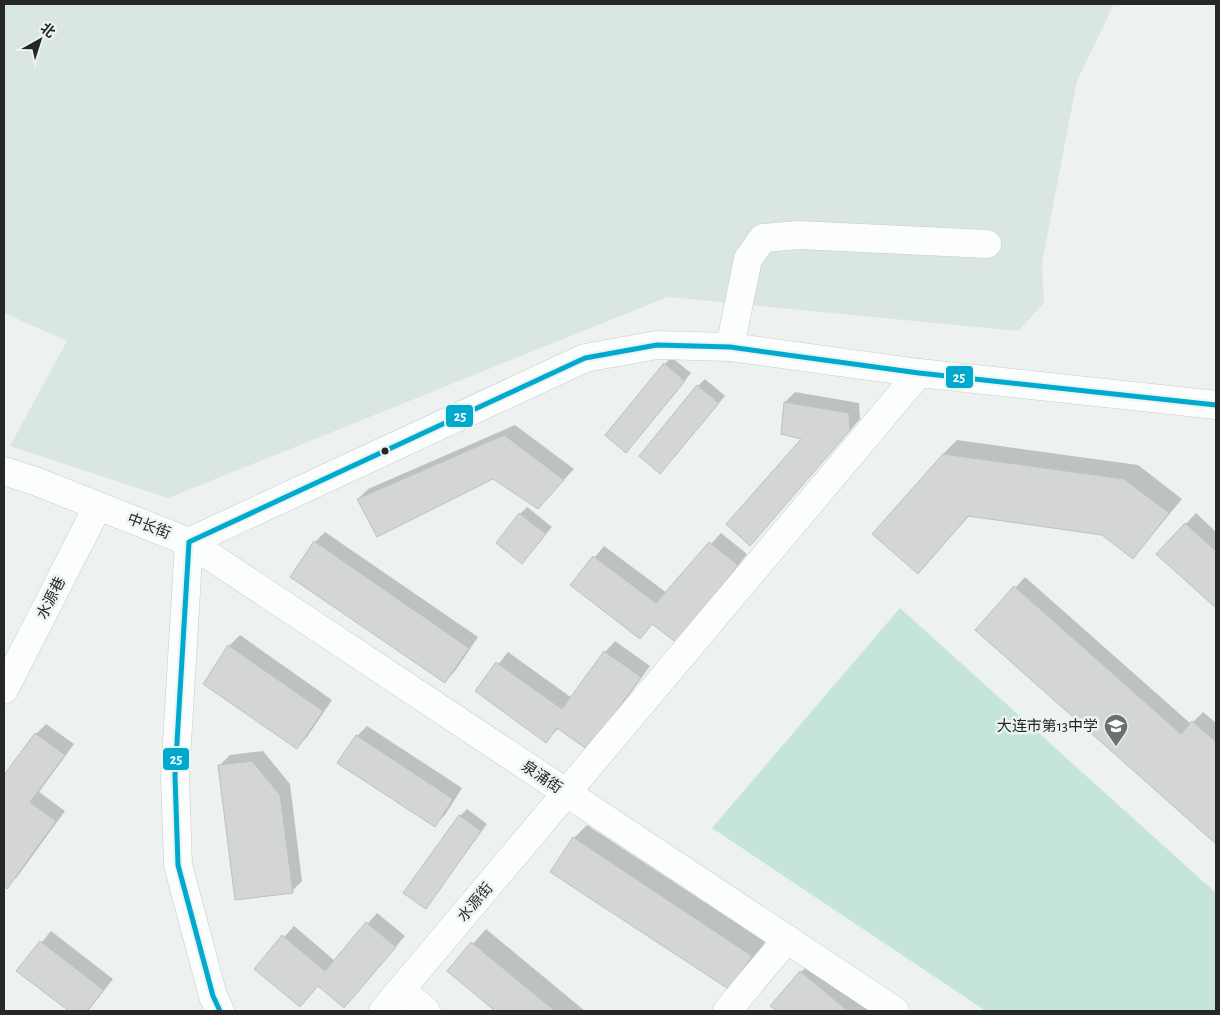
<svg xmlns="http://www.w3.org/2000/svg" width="1220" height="1015" font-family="'Alegreya Sans','Noto Sans SC',sans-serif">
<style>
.built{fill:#dae6e1}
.green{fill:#c5e5da}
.shadow{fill:#0003}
.building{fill:#d3d6d5;stroke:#bec1c0}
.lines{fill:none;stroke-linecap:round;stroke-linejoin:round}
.minor-casing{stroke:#c8ccca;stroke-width:29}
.minor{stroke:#fcfdfd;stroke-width:28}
.bus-1-casing{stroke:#ebf4f1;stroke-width:9}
.bus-1{stroke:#00a9ce;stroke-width:5}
.bus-dot{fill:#252827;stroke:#ebf4f1;stroke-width:2}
.labels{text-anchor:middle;stroke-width:5;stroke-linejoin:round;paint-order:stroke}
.street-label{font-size:15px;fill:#252827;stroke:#ebf4f1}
.poi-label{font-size:15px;fill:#252827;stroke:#ebf4f1;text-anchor:end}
.line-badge{stroke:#ebf4f1;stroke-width:2}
.badge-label{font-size:14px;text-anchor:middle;font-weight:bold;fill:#fff}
</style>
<rect width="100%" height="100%" fill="#edf2f0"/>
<polygon class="built" points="5,4 1114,4 1077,81 1042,263 1044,303 1018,331 668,297 168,498 10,446 67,341 4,313"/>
<polygon class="green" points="900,608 1216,893 1216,1011 986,1011 712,828"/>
<g class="shadow">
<polygon points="671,357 691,373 633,444 606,434"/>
<polygon points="705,379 725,396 666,465 698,386"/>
<polygon points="795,392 859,403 860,419 760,534 804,438 785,402"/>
<polygon points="515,425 574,469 548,497 494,477 358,499 368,489"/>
<polygon points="957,440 1138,465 1182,499 1133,558 1102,534 970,515 918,573 943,454"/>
<polygon points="527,507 552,527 522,562 520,514"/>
<polygon points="1196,513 1216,532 1216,607 1158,554"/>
<polygon points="325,532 478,637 455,671 445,681 315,542"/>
<polygon points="721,533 747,554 687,631 653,623 640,637 572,585 604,546 667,593"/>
<polygon points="1025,577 1191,724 1203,712 1216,723 1216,842 977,630"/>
<polygon points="240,635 332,700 307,737 297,747 205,684 229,646"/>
<polygon points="615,641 650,666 598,738 559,728 546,741 477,691 508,652 572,698 605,652"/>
<polygon points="46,724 74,744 39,792 65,811 17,877 6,887 4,885 4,777 36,734"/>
<polygon points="367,726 462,788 445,815 434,825 357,736"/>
<polygon points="263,751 290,784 302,881 292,891 219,766 230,755"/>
<polygon points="467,809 487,824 426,907 460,816"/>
<polygon points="587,825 765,942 744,975 574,838"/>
<polygon points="377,913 405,936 354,996 256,968 294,926 335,961"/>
<polygon points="486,929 585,1011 497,1011 449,971"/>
<polygon points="51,931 113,979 88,1011 71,1011 18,971"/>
<polygon points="811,961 871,1011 779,1011 772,1006"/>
</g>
<g class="building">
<polygon points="664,363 685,381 626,453 605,435"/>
<polygon points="697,385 719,403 660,474 639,456"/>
<polygon points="784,402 849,413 850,430 750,546 726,524 801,439 781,434"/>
<polygon points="504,435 564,480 538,509 493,479 377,537 357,499"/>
<polygon points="943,454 1124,479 1169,513 1133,559 1102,535 968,516 918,574 872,534"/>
<polygon points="519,513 546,534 522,564 496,543"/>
<polygon points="1185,523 1216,551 1216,608 1156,554"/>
<polygon points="314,541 469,648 445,683 290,577"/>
<polygon points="709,542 738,565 677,643 652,624 640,639 570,585 593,556 656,603"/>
<polygon points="1014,586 1181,734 1192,721 1216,742 1216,844 975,630"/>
<polygon points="228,645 323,711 297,749 203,684"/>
<polygon points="604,651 641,677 588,750 557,728 546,743 475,691 496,662 562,709"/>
<polygon points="35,733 65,755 30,802 56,821 7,889 4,886 4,775"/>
<polygon points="356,735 453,799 435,827 337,763"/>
<polygon points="252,761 280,795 293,893 235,900 218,765"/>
<polygon points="459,815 481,831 426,909 403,893"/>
<polygon points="573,837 752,956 730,990 550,872"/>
<polygon points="366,922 396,947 344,1008 318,986 300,1007 254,969 282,935 325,971"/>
<polygon points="40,941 104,990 87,1011 69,1011 16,971"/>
<polygon points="471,942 555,1011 495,1011 447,971"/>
<polygon points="800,971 848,1011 777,1011 770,1006"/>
</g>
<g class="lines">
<defs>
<g id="minor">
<polyline points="730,347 748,259 763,238 799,235 987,244"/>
<polyline points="4,471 35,481 189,542 895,1011"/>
<polyline points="189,542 585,358 657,345 730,347 919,373 1216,405"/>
<polyline points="189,542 175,776 178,865 213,996 220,1011"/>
<polyline points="4,690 98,506"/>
<polyline points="401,990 426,1011"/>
<polyline points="383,1011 919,373"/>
<polyline points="727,1011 787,939"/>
</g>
</defs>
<use href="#minor" class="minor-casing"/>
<use href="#minor" class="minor"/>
<defs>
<polyline id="bus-1" points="220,1011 213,996 178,865 175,776 189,542 585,358 657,345 730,347 919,373 1216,405"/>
</defs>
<use href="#bus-1" class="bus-1-casing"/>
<use href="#bus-1" class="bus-1"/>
</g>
<defs>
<symbol id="school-pin" viewBox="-11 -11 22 30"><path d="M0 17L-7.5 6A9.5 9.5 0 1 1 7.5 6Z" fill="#6b6f6d" stroke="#ebf4f1"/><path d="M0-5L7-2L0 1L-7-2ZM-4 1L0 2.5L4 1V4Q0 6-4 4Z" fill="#fff"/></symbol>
</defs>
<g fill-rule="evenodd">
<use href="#school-pin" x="1102" y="712" width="28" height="38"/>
</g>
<circle class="bus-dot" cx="385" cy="451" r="4.5"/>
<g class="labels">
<g class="street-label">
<text transform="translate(149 526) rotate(21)" y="5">中长街</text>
<text transform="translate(51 598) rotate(-63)" y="5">水源巷</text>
<text transform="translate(542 777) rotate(34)" y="5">泉涌街</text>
<text transform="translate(475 902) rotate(-50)" y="5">水源街</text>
</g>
<g class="poi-label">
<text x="1098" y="731">大连市第13中学</text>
</g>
</g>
<g class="line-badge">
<rect x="945" y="365" width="29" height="24" rx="5" fill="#00a9ce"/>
<rect x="445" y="404" width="29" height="24" rx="5" fill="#00a9ce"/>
<rect x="162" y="747" width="28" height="24" rx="5" fill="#00a9ce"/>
</g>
<g class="badge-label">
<text x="959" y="382">25</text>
<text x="460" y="421">25</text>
<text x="176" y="764">25</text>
</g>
<rect width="1220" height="1015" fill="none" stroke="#252827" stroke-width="10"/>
<g transform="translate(40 40) rotate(39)" stroke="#ebf4f1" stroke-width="4" paint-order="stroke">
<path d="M0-4L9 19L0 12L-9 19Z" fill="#252827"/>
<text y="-8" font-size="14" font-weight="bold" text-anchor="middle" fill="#252827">北</text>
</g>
</svg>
